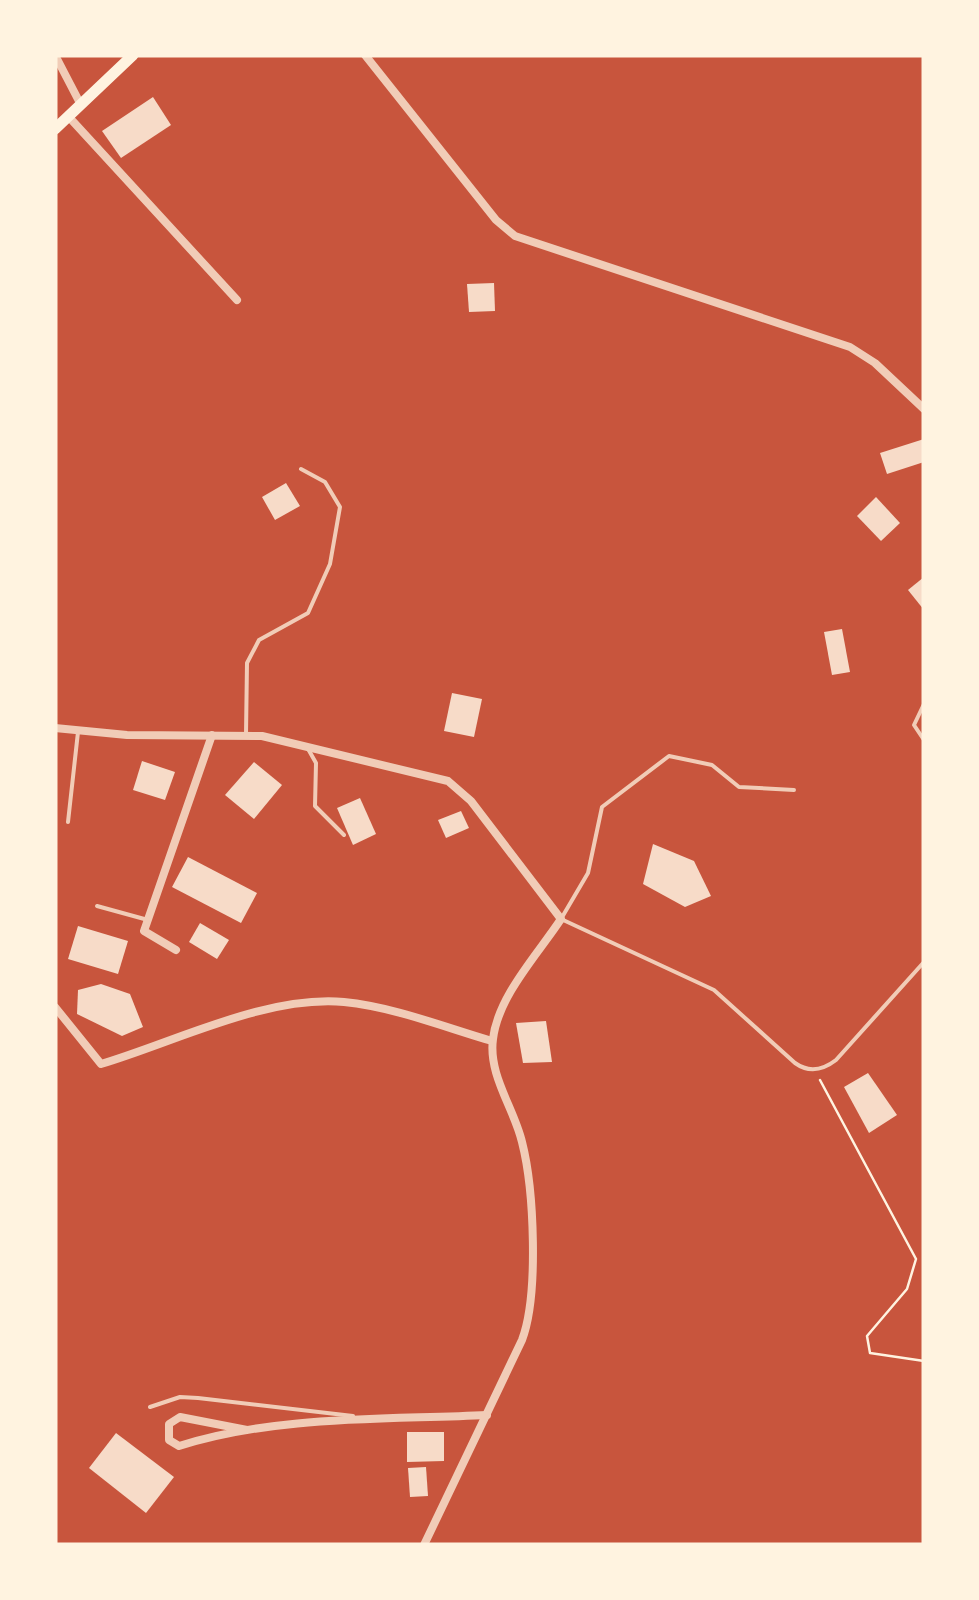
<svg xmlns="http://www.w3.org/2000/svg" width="979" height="1600" font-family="Figtree,sans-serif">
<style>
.building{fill:#f7dbc8}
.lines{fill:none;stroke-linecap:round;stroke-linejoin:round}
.path{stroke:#fff3e0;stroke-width:2.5}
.service{stroke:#f1ccb7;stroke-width:4}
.minor{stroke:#f1ccb7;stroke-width:8}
.secondary{stroke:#fff3e0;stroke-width:11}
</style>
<rect width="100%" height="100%" fill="#c8553d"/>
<g class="building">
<polygon points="153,97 171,125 121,158 102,131"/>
<polygon points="494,283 495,311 469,312 467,284"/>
<polygon points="924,439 924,462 887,474 880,453"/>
<polygon points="286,483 300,506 275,520 262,497"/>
<polygon points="876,497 900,523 881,541 857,516"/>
<polygon points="924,577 924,610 908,590"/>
<polygon points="842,629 850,672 832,675 824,632"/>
<polygon points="452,693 482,699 474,737 444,731"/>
<polygon points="142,761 175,772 165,800 133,790"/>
<polygon points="254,762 282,785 254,819 225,795"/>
<polygon points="360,798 376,834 353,845 337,808"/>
<polygon points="461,811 469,828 446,838 438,820"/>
<polygon points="653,844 694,861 711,896 685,907 643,884"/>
<polygon points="188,857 257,893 241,923 172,887"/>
<polygon points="200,923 229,940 217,959 189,942"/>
<polygon points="78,926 128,941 118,974 68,959"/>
<polygon points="101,984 130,994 143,1027 122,1036 77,1014 78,990"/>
<polygon points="546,1021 552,1062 523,1063 516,1023"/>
<polygon points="868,1073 897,1115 869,1133 844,1087"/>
<polygon points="407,1432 444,1432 444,1461 407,1462"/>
<polygon points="116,1433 174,1477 146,1513 89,1468"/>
<polygon points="426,1467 428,1496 410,1497 408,1468"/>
</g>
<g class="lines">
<polyline class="path" points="820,1080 916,1259 907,1289 867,1336 870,1353 924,1361"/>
<g class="service">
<polyline points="924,704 914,725 924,740"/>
<polyline points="246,734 247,663 259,640 308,613 330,564 340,507 325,482 301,469"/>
<polyline points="307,747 316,763 315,806 344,835"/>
<path d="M794,790l-55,-3 -27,-22 -43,-9 -67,51 -14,66 -27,46 153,71 81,73c14,10 28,7 41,-3l88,-98"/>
<polyline points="68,822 78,732"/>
<polyline points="97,906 148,920"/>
<polyline points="150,1407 180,1397 198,1398 353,1416"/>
</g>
<g class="minor">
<polyline points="55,55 81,105"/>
<polyline points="365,55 496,220 515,236 850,347 875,363 924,409"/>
<polyline points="68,116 237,300"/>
<path d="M55,728l72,7 135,1 186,45 23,20 90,118c-23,35 -63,77 -68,120 -5,36 21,69 29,103 12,47 17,153 0,198l-98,205"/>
<polyline points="176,950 144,931 212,735"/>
<path d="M55,1007l46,57c74,-22 165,-69 243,-62 50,5 100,25 148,39"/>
<path d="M247,1430l-67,-13 -11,7v16l10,6c98,-31 206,-26 308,-31"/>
</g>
<polyline class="secondary" points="55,129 133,55"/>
</g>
<rect width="979" height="1600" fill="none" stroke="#fff3e0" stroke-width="115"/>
</svg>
